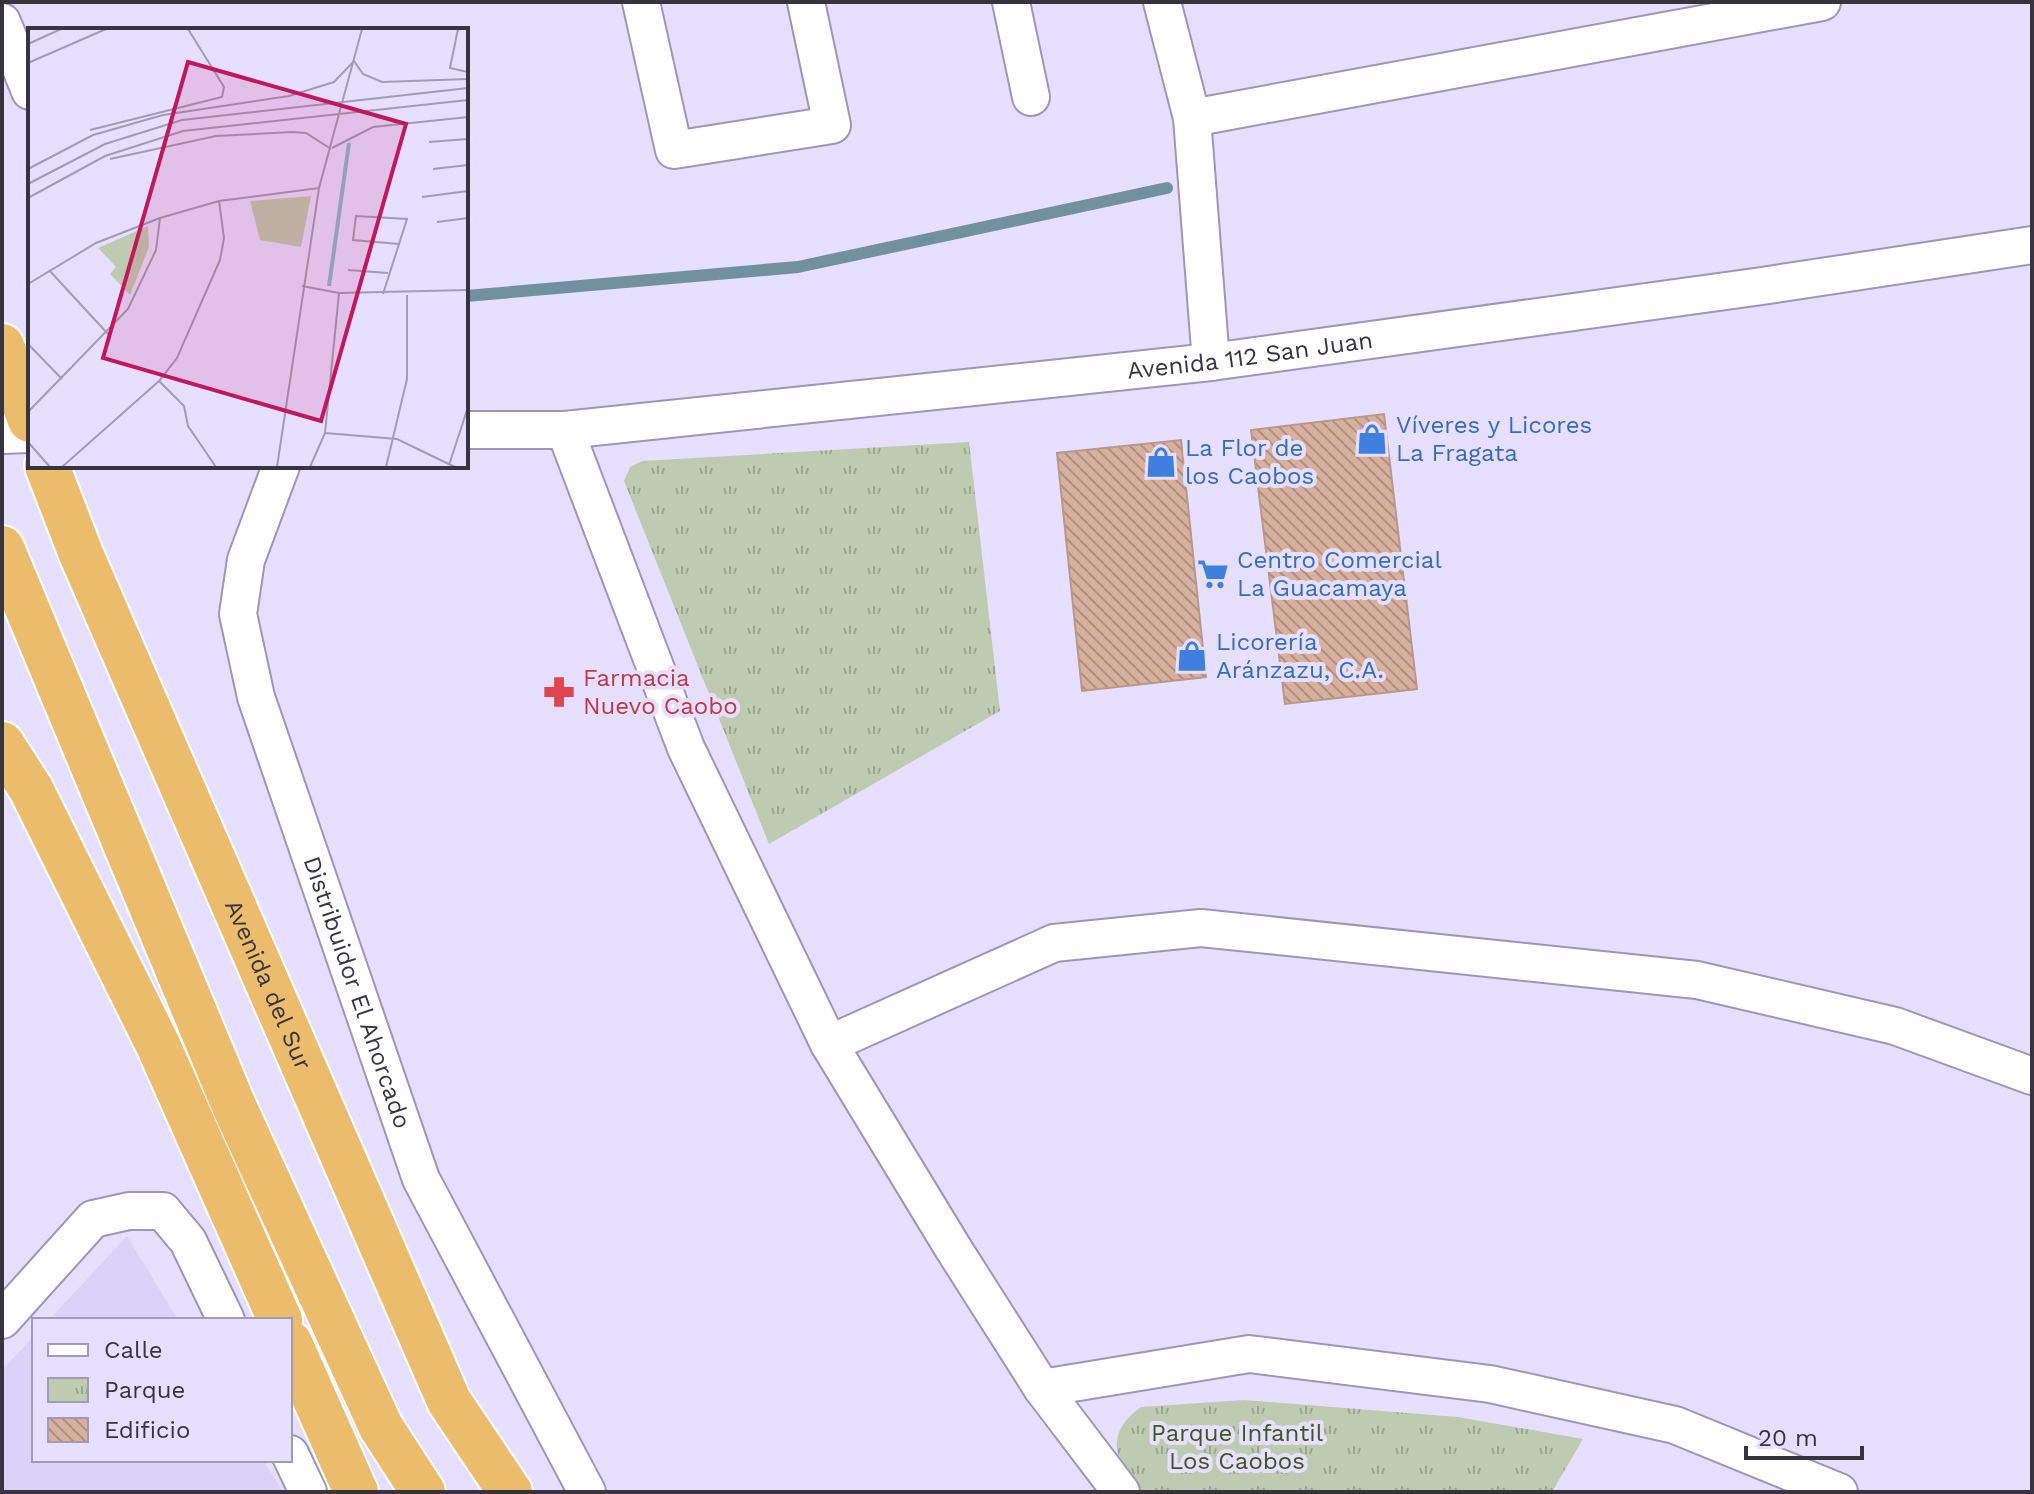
<svg xmlns="http://www.w3.org/2000/svg" width="2034" height="1494" font-family="'Work Sans',sans-serif">
<style>
.built{fill:#dcd2f9}
.park{fill:url(#park-tufts)}
.lines{fill:none;stroke-linecap:round;stroke-linejoin:round}
.stream{stroke:#72919f;stroke-width:12}
.building{fill:url(#building-back-hatch);stroke:#b89989;stroke-width:2}
.minor-casing{stroke:#9e96b4;stroke-width:40}
.trunk-casing{stroke:#fff;stroke-width:48}
.minor{stroke:#fff;stroke-width:36}
.trunk{stroke:#eabc6c;stroke-width:44}
.labels{text-anchor:middle;stroke-width:8;stroke-linejoin:round;paint-order:stroke}
.street-label{font-size:24px;fill:#373440;stroke:#e7dfff}
.shop-label{font-size:24px;fill:#366cbe;stroke:#e7dfff;text-anchor:start}
.health-label{font-size:24px;fill:#be3a42;stroke:#e7dfff;text-anchor:start}
.park-label{font-size:24px;fill:#42551f;stroke:#e7dfff}
.inset-river{fill:none;stroke:#8cb9c8;stroke-width:4}
.inset-road{fill:none;stroke:#a19bb3;stroke-width:2}
.view{fill:#c2185b;fill-opacity:0.15;stroke:#c2185b;stroke-width:4}
.inset-edge{fill:none;stroke:#373440;stroke-width:4}
</style>
<defs>
<pattern id="park-tufts" width="24" height="20" patternUnits="userSpaceOnUse" patternTransform="scale(2)"><rect width="24" height="20" fill="#bfcbb1"/><path d="M3 7l-1-3M5 7V3M7 7l1-3M15 17l-1-3M17 17v-4M19 17l1-3" fill="none" stroke="#9ca691"/></pattern>
<pattern id="building-back-hatch" width="6" height="6" patternUnits="userSpaceOnUse" patternTransform="scale(2)"><rect width="6" height="6" fill="#d7b19d"/><path d="M-1 5l2 2M0 0l6 6M5-1l2 2" fill="none" stroke="#af9181"/></pattern>
</defs>
<rect width="100%" height="100%" fill="#e7dfff"/>
<g class="built">
<polygon points="127,1236 178,1320 49,1320"/>
<polygon points="34,1336 34,1460 263,1460 283,1492 2,1492 2,1370"/>
</g>
<g class="park">
<polygon points="969,442 1000,711 769,844 624,481 630,467 642,461"/>
<path d="M1244,1400l214,17 125,22 -31,53h-412c-26,-30 -36,-59 1,-85z"/>
</g>
<g class="lines">
<polyline class="stream" points="466,296 798,267 1167,188"/>
</g>
<g class="building">
<polygon points="1384,414 1417,689 1285,704 1251,430"/>
<polygon points="1181,440 1206,677 1082,691 1057,453"/>
</g>
<g class="lines">
<defs>
<g id="minor">
<polyline points="641,2 674,150 832,125 806,2"/>
<polyline points="1011,2 1031,97"/>
<polyline points="1162,2 1192,118 1211,362"/>
<polyline points="2,22 30,91"/>
<polyline points="1192,118 1822,2"/>
<path id="s1" d="M466,430h99l646,-68 551,-76 270,-41"/>
<polyline points="565,430 686,748 829,1044 953,1248 1042,1388 1121,1492"/>
<polyline points="2,435 30,434"/>
<path id="s2" d="M281,466l-35,94 -8,54 18,83 165,482 166,313"/>
<polyline points="829,1044 1054,943 1201,928 1697,980 1895,1026 2032,1076"/>
<polyline points="2,1320 93,1219 129,1211 163,1211 188,1241 226,1320"/>
<polyline points="1042,1388 1249,1354 1490,1384 1675,1425 1839,1492"/>
<polyline points="290,1454 308,1492"/>
</g>
<g id="trunk">
<polyline points="2,346 30,420"/>
<path id="s3" d="M47,466l34,88 368,847 61,91"/>
<polyline points="2,548 234,1106 381,1427 423,1492"/>
<polyline points="2,744 31,789 158,1045 280,1320"/>
<polyline points="290,1343 356,1492"/>
</g>
</defs>
<use href="#minor" class="minor-casing"/>
<use href="#trunk" class="trunk-casing"/>
<use href="#minor" class="minor"/>
<use href="#trunk" class="trunk"/>
</g>
<defs>
<symbol id="shop-bare" viewBox="-9 -9 18 18"><path d="M-5-2.5h2.3a2.7 3.5 0 0 1 5.4 0H5L5.5 6h-11ZM-1.5-2.5h3a1.5 2.3 0 0 0-3 0Z" fill="#3f7fe0" stroke="#e7dfff" stroke-width="2.5" paint-order="stroke"/></symbol>
<symbol id="supermarket-bare" viewBox="-9 -9 18 18"><path d="M-6-5.5h2.5l.6 2H6L4.5 2H-2.5L-4.4-4H-6ZM-1.5 3.2a1.3 1.3 0 1 0 .1 0ZM3 3.2a1.3 1.3 0 1 0 .1 0Z" fill="#3f7fe0" stroke="#e7dfff" stroke-width="2.5" paint-order="stroke"/></symbol>
<symbol id="pharmacy-bare" viewBox="-9 -9 18 18"><path d="M-2-6h4v4h4v4h-4v4h-4v-4h-4v-4h4Z" fill="#e0444e" stroke="#e7dfff" stroke-width="2.5" paint-order="stroke"/></symbol>
</defs>
<g fill-rule="evenodd">
<use href="#shop-bare" x="1350" y="417" width="44" height="44"/>
<use href="#shop-bare" x="1139" y="440" width="44" height="44"/>
<use href="#supermarket-bare" x="1191" y="552" width="44" height="44"/>
<use href="#shop-bare" x="1170" y="634" width="44" height="44"/>
<use href="#pharmacy-bare" x="537" y="670" width="44" height="44"/>
</g>
<g class="labels">
<g class="street-label">
<text dy="8" stroke="none"><textPath href="#s1" startOffset="788">Avenida 112 San Juan</textPath></text>
<text dy="8" stroke="none"><textPath href="#s3" startOffset="564">Avenida del Sur</textPath></text>
<text dy="8" stroke="none"><textPath href="#s2" startOffset="552">Distribuidor El Ahorcado</textPath></text>
</g>
<g class="shop-label">
<text x="1396" y="433">Víveres y Licores<tspan x="1396" dy="28">La Fragata</tspan></text>
<text x="1185" y="456">La Flor de<tspan x="1185" dy="28">los Caobos</tspan></text>
<text x="1237" y="568">Centro Comercial<tspan x="1237" dy="28">La Guacamaya</tspan></text>
<text x="1216" y="650">Licorería<tspan x="1216" dy="28">Aránzazu, C.A.</tspan></text>
</g>
<g class="health-label">
<text x="583" y="686">Farmacia<tspan x="583" dy="28">Nuevo Caobo</tspan></text>
</g>
<g class="park-label">
<text x="1237" y="1441">Parque Infantil<tspan x="1237" dy="28">Los Caobos</tspan></text>
</g>
</g>
<g transform="translate(28 28)">
<rect width="440" height="440" fill="#e7dfff"/>
<path d="M283,168l-10,51 -41,-7 -10,-39zM120,198l1,21 -19,48 -20,-21 6,-7 -18,-19z" fill="#bfcbb1"/>
<path class="inset-river" d="M301,258l20,-143"/>
<path class="inset-road" d="M430,1l-8,39 18,4M0,16l33,-15M0,35l78,-34M62,102l132,-33 2,-10 -36,-58M401,114l39,-3M304,120l41,-21 95,-10M82,131l106,-23 77,-4 13,1 25,16M0,141l65,-34 70,-20 126,-19 45,-14 20,-21 9,13 19,8 86,-3M405,141l35,-4M0,156l77,-40 77,-24 286,-32M394,169l46,-6M0,170l77,-42 78,-25 285,-31M409,194l31,-4M21,242l59,64M320,242l40,3M0,256l68,-41 64,-25 59,-17 100,-13M274,258l37,7 129,-3M355,266l24,-75 -51,-3 -3,24 46,4M0,316l34,35M131,353l25,25 4,20 28,41M0,384l100,-103 28,-59 4,-32M297,405l72,6 58,28M0,414l22,25M421,437l19,-58M34,439l97,-86 18,-23 43,-98 4,-22 -5,-37M249,439l42,-279 43,-159M282,439l15,-34 14,-140M358,439l21,-88v-84"/>
<path class="view" d="M160,34l218,62 -85,297 -218,-63z"/>
<rect width="440" height="440" class="inset-edge"/>
</g>
<rect width="2034" height="1494" fill="none" stroke="#373440" stroke-width="8"/>
<rect x="32" y="1318" width="260" height="144" fill="#e7dfff" stroke="#a19bb3" stroke-width="2"/>
<rect x="48" y="1344" width="40" height="12" fill="#ffffff" stroke="#a19bb3" stroke-width="2"/>
<text x="104" y="1358" font-size="24" fill="#373440">Calle</text>
<rect x="48" y="1378" width="40" height="24" fill="url(#park-tufts)" stroke="#a19bb3" stroke-width="2"/>
<text x="104" y="1398" font-size="24" fill="#373440">Parque</text>
<rect x="48" y="1418" width="40" height="24" fill="url(#building-back-hatch)" stroke="#a19bb3" stroke-width="2"/>
<text x="104" y="1438" font-size="24" fill="#373440">Edificio</text>
<path d="M1746 1446v12h116v-12" fill="none" stroke="#373440" stroke-width="4"/>
<text x="1758" y="1446" font-size="24" fill="#373440" stroke="#e7dfff" stroke-width="6" paint-order="stroke">20 m</text>
</svg>
